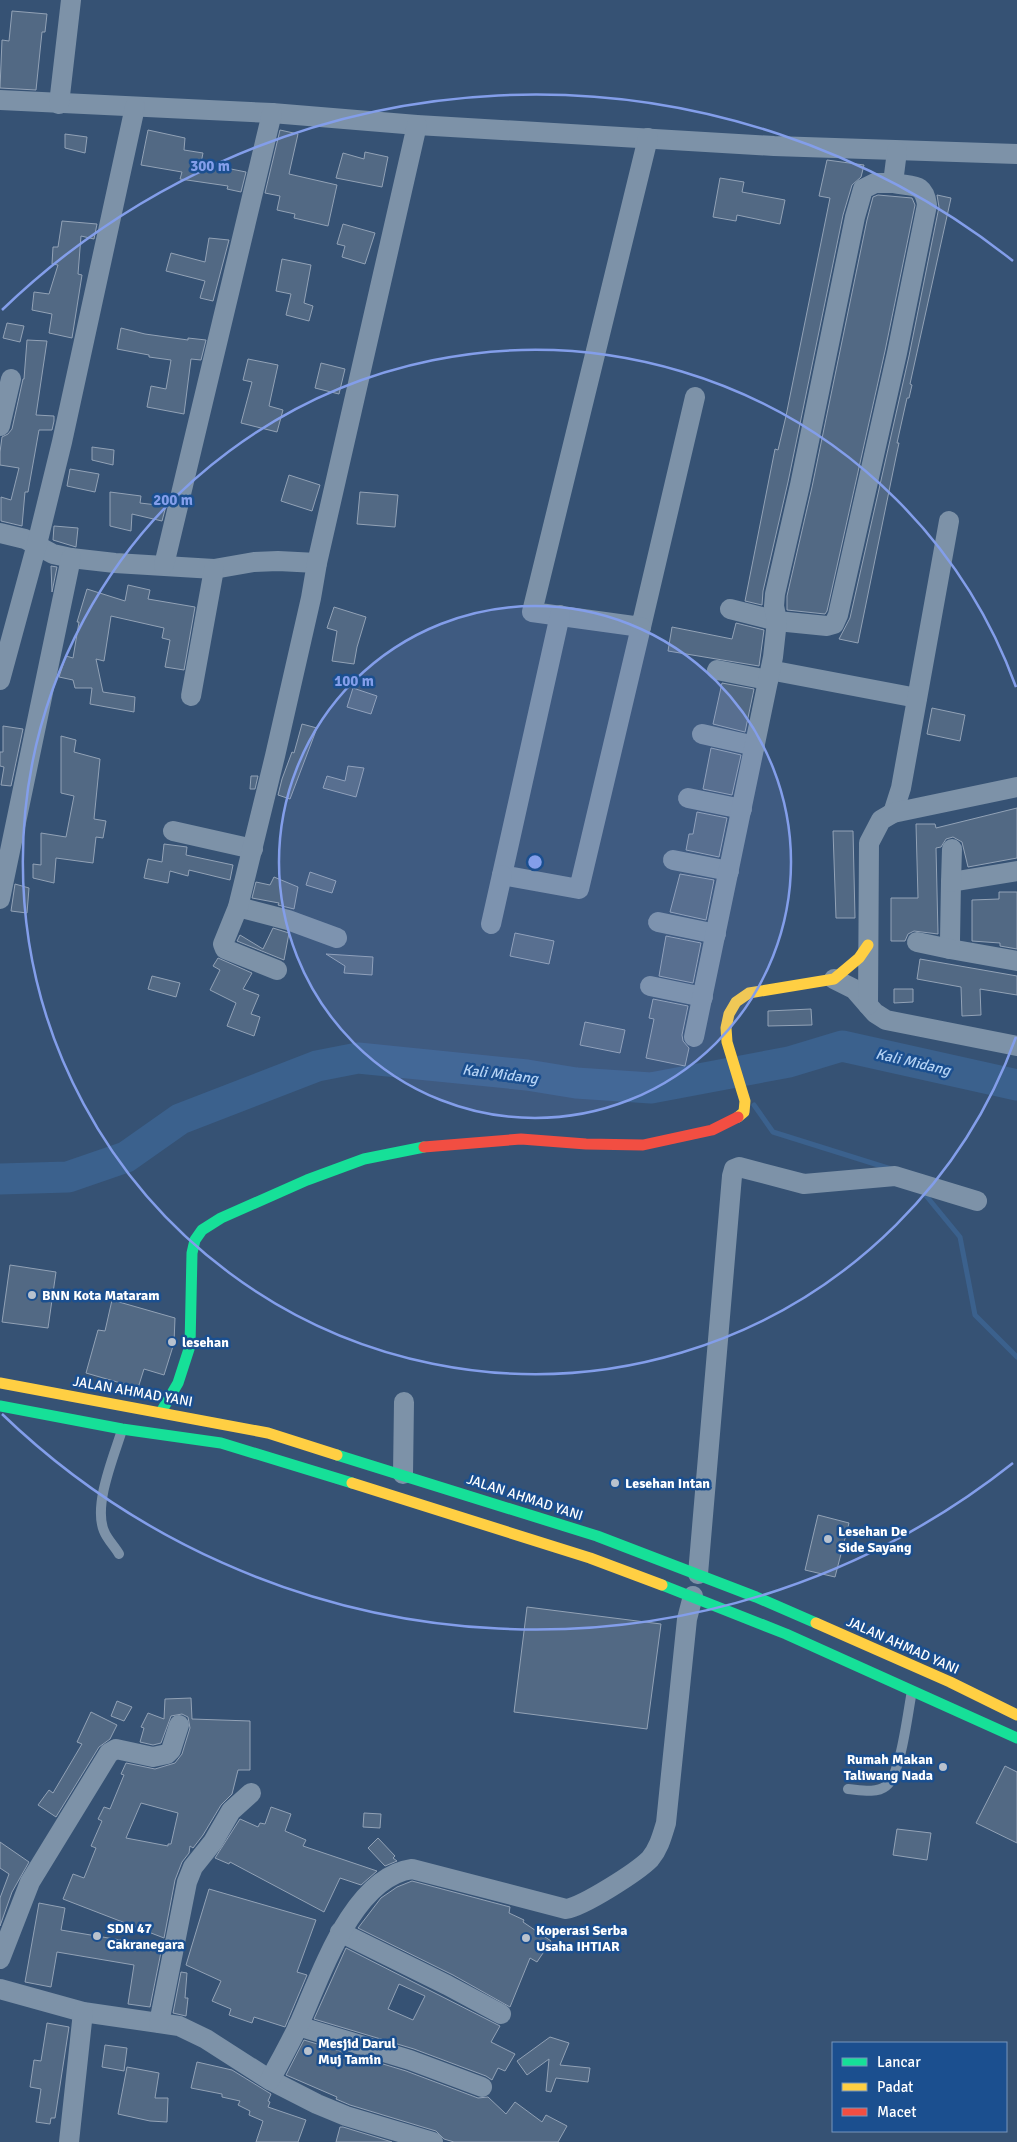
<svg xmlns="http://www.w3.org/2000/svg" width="1017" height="2142" font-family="Signika,sans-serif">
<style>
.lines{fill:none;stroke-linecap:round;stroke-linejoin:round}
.stream{stroke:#3b618d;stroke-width:5}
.river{stroke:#3b618d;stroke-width:31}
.building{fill:#526984;stroke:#92a2b6;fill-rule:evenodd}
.lane{stroke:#7d92a8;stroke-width:10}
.street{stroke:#7d92a8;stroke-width:20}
.fast{stroke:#16e098;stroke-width:11}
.slow{stroke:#ffcf43;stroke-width:11}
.jam{stroke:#f24e42;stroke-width:11}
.ring{fill:none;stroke:#839eea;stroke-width:2.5}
.poi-dot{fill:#b9c2ce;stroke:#1b4f8f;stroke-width:2}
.labels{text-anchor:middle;stroke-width:5;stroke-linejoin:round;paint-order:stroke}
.poi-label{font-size:14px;font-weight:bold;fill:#fff;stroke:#1b4f8f;text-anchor:start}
.street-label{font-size:14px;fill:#fff;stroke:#1b4f8f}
.water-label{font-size:15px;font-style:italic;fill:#b5d3f5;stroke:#1b4f8f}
.centre{fill:#839eea;stroke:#1b4f8f;stroke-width:2.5}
.ring-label{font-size:15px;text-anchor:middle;font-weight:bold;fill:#839eea;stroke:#1b4f8f;stroke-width:5;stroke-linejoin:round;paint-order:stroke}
</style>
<rect width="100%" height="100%" fill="#365274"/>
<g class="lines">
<g class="stream">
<polyline points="754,1105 773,1132 891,1169"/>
<polyline points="923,1192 960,1237 975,1315 1017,1357"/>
</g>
<polyline class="river" points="0,1179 68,1177 126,1157 180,1119 317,1066 358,1058 527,1075 576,1083 651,1088 789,1062 842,1046 1017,1085"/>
</g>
<g class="building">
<polygon points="12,11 47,14 45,32 42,32 36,90 0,88 2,40 9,41"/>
<polygon points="148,130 185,138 184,150 203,153 201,163 246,172 241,192 227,189 228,186 180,179 182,172 141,165"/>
<polygon points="280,130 298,134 289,174 337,185 328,226 294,218 295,214 277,210 280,196 265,193"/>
<polygon points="65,134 87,137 85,153 65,148"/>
<polygon points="365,152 388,157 382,187 336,178 343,153 364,159"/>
<polygon points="827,160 864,165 861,177 852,185 843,215 788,482 763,591 762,605 745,601 775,449 778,450 786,416 830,198 819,196"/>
<polygon points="720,178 744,182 742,192 785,200 780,224 737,215 736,221 713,217"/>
<polygon points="878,195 912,198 915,205 885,351 827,611 825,614 787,610 787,596 812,487 867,220 873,197"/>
<polygon points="937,195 951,198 910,384 912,385 909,398 907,398 897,443 899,443 896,457 858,643 839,639 850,618 909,356 939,207"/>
<polygon points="62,221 97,224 94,239 81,236 78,274 82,275 72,338 49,333 52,314 32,310 34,292 49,294 58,265 52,264 53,247 58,247"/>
<polygon points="343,224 375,233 365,264 342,257 345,246 337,244"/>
<polygon points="209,238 229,240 213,301 200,298 205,281 166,271 171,253 205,262"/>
<polygon points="282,259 311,265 304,303 313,306 309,321 286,315 291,294 276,291"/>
<polygon points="7,323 24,326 20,342 3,338"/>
<polygon points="121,328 145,334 188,340 188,338 206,340 201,360 191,359 184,414 147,407 151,386 166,389 171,360 149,357 149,355 117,349"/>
<polygon points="27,340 47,341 36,415 54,416 54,421 52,430 39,430 28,492 25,492 22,526 1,521 1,497 11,500 19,468 0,465 0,452 2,437 8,434 12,429 23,379 24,379"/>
<polygon points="248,359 278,365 269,406 283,410 277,432 241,423 252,382 243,380"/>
<polygon points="321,363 345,369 339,394 315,388"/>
<polygon points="92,447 114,450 113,465 92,460"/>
<polygon points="70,469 99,474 95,492 67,486"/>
<polygon points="289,475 320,485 312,511 281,501"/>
<polygon points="110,492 141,496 140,503 166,506 162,521 132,514 131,531 110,526"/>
<polygon points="360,492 398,495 395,527 357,524"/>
<polygon points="54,526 78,528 76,547 53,540"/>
<polygon points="51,566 57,567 52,592"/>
<polygon points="128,585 150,590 148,599 195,607 184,670 165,667 170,640 162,638 164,628 111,616 104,661 96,659 103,692 135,697 134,712 90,704 92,688 75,688 73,680 59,677 66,656 73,658 79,622 77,622 87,589 125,601"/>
<polygon points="334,607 366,617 357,647 354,664 332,661 337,631 327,628"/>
<polygon points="736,623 764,630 759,666 668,651 672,627 732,639"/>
<polygon points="722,683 754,689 745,732 713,724"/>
<polygon points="353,688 377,696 371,714 347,707"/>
<polygon points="932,708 965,715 960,741 927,734"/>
<polygon points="302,724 317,728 290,799 278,795 282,779 292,752 294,753"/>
<polygon points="3,726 23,729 11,786 1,785 4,767 0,766 0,752 3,752"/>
<polygon points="61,736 76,740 74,752 100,759 94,819 106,821 103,838 96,837 93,863 56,858 54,883 33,878 33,864 41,865 41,833 66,837 74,796 61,793"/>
<polygon points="711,748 741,755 732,795 703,789"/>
<polygon points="348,766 364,768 356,797 323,788 327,776 345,781"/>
<polygon points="251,776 258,776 255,789 250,789"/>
<polygon points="1017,808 1017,858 968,867 962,842 953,837 946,839 941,847 936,848 938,934 914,931 908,934 905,941 891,941 891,898 918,898 916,824 935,824 936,828"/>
<polygon points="697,812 727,818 719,857 686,850 689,834 693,834"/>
<polygon points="833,831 853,831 855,918 836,918"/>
<polygon points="164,844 187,847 186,855 233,865 230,880 189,870 188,876 170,871 168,883 144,878 148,859 162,862"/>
<polygon points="310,872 336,881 332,893 306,885"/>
<polygon points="680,874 714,880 706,920 670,912"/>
<polygon points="274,877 298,887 294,909 278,905 279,903 252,898 256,882 270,885"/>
<polygon points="15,884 29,888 27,913 11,911"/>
<polygon points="999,892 1017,892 1017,949 1000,946 1000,943 972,941 972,900 999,899"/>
<polygon points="273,928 289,933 284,960 237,941 240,935 263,949"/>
<polygon points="515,933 554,941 549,964 510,956"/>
<polygon points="666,936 701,943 693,983 659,976"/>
<polygon points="326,954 373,957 372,975 344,973 345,966"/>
<polygon points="218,958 252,973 243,989 259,995 251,1014 260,1017 254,1036 227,1026 236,1003 210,990 220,970 213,966"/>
<polygon points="920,959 1017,976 1017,995 980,989 981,1015 962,1016 961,987 917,979"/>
<polygon points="152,976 180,983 176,997 148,989"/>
<polygon points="894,989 913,989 913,1002 894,1003"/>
<polygon points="653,999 688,1006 682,1035 683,1041 689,1048 685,1066 646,1058 654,1019 649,1018"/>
<polygon points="811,1009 812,1025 768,1026 768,1011"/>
<polygon points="585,1022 625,1030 620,1053 580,1045"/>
<polygon points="10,1265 56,1272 48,1328 2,1322"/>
<polygon points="112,1300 175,1318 174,1343 164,1375 144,1369 138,1388 86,1373 98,1330 105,1331"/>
<polygon points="818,1515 849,1523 835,1577 805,1570"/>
<polygon points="527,1607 661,1624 647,1729 514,1712"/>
<path d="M191,1698l1,21 58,2v49h-12l-6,24 -11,11 -18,30 -10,13 -3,-2 -1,7 -7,9 -7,18 -11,58 -101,-39 10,-25 11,4 12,-30 -5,-2 11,-25 -4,-2 6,-12 6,2 14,-34 -3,-1 5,-11 29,6 20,-6 7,-9 8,-26 -2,-11 -6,-3 -11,2 -10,27 -8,2 -13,-3 4,-14 -3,-1 7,-14 16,6 1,-20zM141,1803l37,10 -7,31h-3v2l-42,-8z"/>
<polygon points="117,1701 132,1707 124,1721 111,1716"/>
<polygon points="91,1712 117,1725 110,1739 99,1747 56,1817 38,1805 49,1790 53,1793 82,1744 77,1742"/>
<polygon points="1005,1766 1017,1772 1017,1843 976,1823"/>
<polygon points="271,1807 291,1814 285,1831 306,1840 303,1846 377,1871 361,1885 340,1878 324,1912 230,1862 229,1864 215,1858 240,1819 258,1827 260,1823 265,1824"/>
<polygon points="364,1813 381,1814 380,1828 363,1827"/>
<polygon points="897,1829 931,1833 927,1860 893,1855"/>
<polygon points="378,1838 395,1856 393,1858 397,1861 385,1866 368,1848"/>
<polygon points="0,1842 29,1862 12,1892 0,1926 0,1898 9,1874 0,1868"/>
<polygon points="412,1881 510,1907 509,1913 524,1920 523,1922 551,1941 537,1962 530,1958 510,2007 453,1975 358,1928 381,1898 397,1887"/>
<polygon points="209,1889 316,1920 297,1972 307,1975 285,2027 254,2017 252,2023 229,2015 231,2009 212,2001 221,1981 186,1965"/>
<polygon points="39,1903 65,1908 61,1930 162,1947 150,2007 128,2004 134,1965 57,1952 51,1987 25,1982"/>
<path d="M346,1948l154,78 -9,16 24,12 -10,17 -7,-3 -6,12 -6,-4 -72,-27 -100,-30zM399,1984l26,12 -12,24 -25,-11z"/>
<polygon points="181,1972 187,1973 185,1998 188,1998 186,2016 173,2013"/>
<polygon points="47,2023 69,2027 55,2118 51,2118 50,2124 36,2122 41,2089 30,2087 34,2060 41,2061"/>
<polygon points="550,2037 569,2043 560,2065 590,2068 588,2082 556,2078 551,2092 546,2091 549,2059 527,2075 517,2061"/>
<polygon points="304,2040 406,2071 478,2098 488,2097 506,2114 515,2102 542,2122 546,2115 567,2126 558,2142 454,2142 444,2139 436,2131 350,2105 336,2099 337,2097 286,2075"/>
<polygon points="105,2045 127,2048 124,2071 102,2067"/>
<polygon points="197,2062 232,2070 271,2094 268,2101 270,2102 268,2107 306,2120 298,2142 256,2142 263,2121 249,2115 250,2111 238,2105 240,2101 222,2097 222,2094 191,2088"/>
<polygon points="127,2067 159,2073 155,2098 168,2098 167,2122 150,2121 118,2114"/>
<polygon points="340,2127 343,2127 392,2142 336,2142"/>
</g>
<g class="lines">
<g class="lane">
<path d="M119,1554c-4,-7 -12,-15 -15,-23 -11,-26 10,-75 18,-101"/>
<path d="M848,1789c12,1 28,5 38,-3 15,-10 22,-76 26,-95"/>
</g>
<g class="street">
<polyline points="0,100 272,113 417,125 774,146 1017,154"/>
<polyline points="59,104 71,0"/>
<polyline points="648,138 532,612 641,627 695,397"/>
<polyline points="0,426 11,379"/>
<polyline points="0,533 25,539 53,554 71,558 115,563 214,569 254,562 278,561 317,563"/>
<polyline points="164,565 272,113"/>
<path d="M730,609l47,12 50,5 7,-2 4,-9 59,-262 30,-148c-3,-23 -14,-18 -34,-22"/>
<polyline points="560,615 502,875 579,889 641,627"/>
<polyline points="717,670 768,680"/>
<polyline points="780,672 917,698"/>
<polyline points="0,680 37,544 62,442 135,107"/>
<polyline points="191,696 214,569"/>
<polyline points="702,734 755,746"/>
<polyline points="688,798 742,809"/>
<polyline points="893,813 901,788 949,521"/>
<polyline points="173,831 253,849"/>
<polyline points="673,860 729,871"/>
<polyline points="1017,871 951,882 950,940 950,949 1017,961"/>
<polyline points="951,882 952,849"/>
<polyline points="0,899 71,558"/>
<polyline points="238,907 288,920 337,938"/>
<polyline points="658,922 716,934"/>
<polyline points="491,924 502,875"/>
<polyline points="917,942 950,949"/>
<polyline points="277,970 225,949 223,944 238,907 275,756 311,598 317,563 417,125"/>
<polyline points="834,979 854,989 875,1013 886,1020 1017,1046"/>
<polyline points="650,986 703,997"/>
<polyline points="868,1005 869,843 881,820 893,813 1017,787"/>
<polyline points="694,1037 773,657 777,621 774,606 775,594 800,485 855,217 863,189 875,183 893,183 897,151"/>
<polyline points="403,1474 404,1402"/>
<polyline points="698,1574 732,1176 734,1169 739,1167 804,1184 895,1176 977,1201"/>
<polyline points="340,1932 447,1985 501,2014"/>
<polyline points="0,1959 30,1882 109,1753 116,1749 153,1757 167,1754 171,1750 179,1725"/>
<polyline points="0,1989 83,2012 179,2026 206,2039 270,2080 317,2104 346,2116 433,2142"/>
<polyline points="159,2023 187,1882 193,1867 213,1842 231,1811 251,1793"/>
<polyline points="298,2026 410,2060 482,2087"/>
<path d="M270,2080c10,-19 21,-38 30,-58 21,-47 53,-145 112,-153l154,40c18,-3 71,-37 84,-50 9,-11 12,-23 16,-36l21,-204 6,-23"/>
<polyline points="69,2142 83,2012"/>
</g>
<g class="fast">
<polyline points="0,1406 122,1429 221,1443 352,1483"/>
<polyline points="161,1412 178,1383 190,1346 192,1253 195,1240 202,1230 221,1218 307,1180 364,1159 424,1147"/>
<polyline points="337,1455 597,1536 756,1597 816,1623"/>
<polyline points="662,1585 786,1634 1017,1738"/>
</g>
<g class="slow">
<polyline points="738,1117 744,1112 745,1101 727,1042 726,1028 729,1014 736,1002 749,993 834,979 859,958 868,945"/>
<polyline points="0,1383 268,1433 337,1455"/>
<polyline points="352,1483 590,1558 662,1585"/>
<polyline points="816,1623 950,1682 1017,1715"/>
</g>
<polyline class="jam" points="424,1147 521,1139 586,1144 643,1145 712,1130 738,1117"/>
</g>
<circle cx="535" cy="862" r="256" fill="#839eea" fill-opacity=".12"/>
<g class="ring">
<circle cx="535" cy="862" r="256"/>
<path d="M1016 1037A512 512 0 1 1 1016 687"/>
<path d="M1013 1463A768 768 0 0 1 2 1414M2 310A768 768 0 0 1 1013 261"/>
</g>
<g class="poi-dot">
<circle cx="32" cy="1295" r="5"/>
<circle cx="172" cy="1342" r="5"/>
<circle cx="615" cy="1483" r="5"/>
<circle cx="828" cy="1539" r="5"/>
<circle cx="943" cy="1767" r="5"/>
<circle cx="97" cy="1936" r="5"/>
<circle cx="526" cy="1938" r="5"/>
<circle cx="308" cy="2051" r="5"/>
</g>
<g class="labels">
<g class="poi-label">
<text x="42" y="1300">BNN Kota Mataram</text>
<text x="182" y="1347">lesehan</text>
<text x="625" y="1488">Lesehan Intan</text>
<text x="838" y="1536">Lesehan De<tspan x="838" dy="16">Side Sayang</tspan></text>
<text x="933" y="1764" text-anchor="end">Rumah Makan<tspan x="933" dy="16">Taliwang Nada</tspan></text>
<text x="107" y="1933">SDN 47<tspan x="107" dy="16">Cakranegara</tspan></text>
<text x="536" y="1935">Koperasi Serba<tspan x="536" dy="16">Usaha IHTIAR</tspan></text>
<text x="318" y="2048">Mesjid Darul<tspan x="318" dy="16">Muj Tamin</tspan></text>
</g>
<g class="street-label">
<text transform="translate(133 1391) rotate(10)" y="5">JALAN AHMAD YANI</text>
<text transform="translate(525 1497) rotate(18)" y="5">JALAN AHMAD YANI</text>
<text transform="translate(903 1645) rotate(24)" y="5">JALAN AHMAD YANI</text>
</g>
<g class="water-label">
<text transform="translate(913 1062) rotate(13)" y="5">Kali Midang</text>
<text transform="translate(500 1074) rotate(7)" y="5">Kali Midang</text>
</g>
</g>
<circle cx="535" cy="862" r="8" class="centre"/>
<g class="ring-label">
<text x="210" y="171">300 m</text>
<text x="173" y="505">200 m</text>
<text x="354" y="686">100 m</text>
</g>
<rect x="832" y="2042" width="175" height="90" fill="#1b4f8f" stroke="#7695bc"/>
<rect x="842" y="2058" width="25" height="8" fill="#16e098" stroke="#7695bc"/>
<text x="877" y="2067" font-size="15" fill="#ffffff">Lancar</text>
<rect x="842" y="2083" width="25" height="8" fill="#ffcf43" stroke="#7695bc"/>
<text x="877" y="2092" font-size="15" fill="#ffffff">Padat</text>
<rect x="842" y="2108" width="25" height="8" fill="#f24e42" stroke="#7695bc"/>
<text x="877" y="2117" font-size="15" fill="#ffffff">Macet</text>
</svg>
